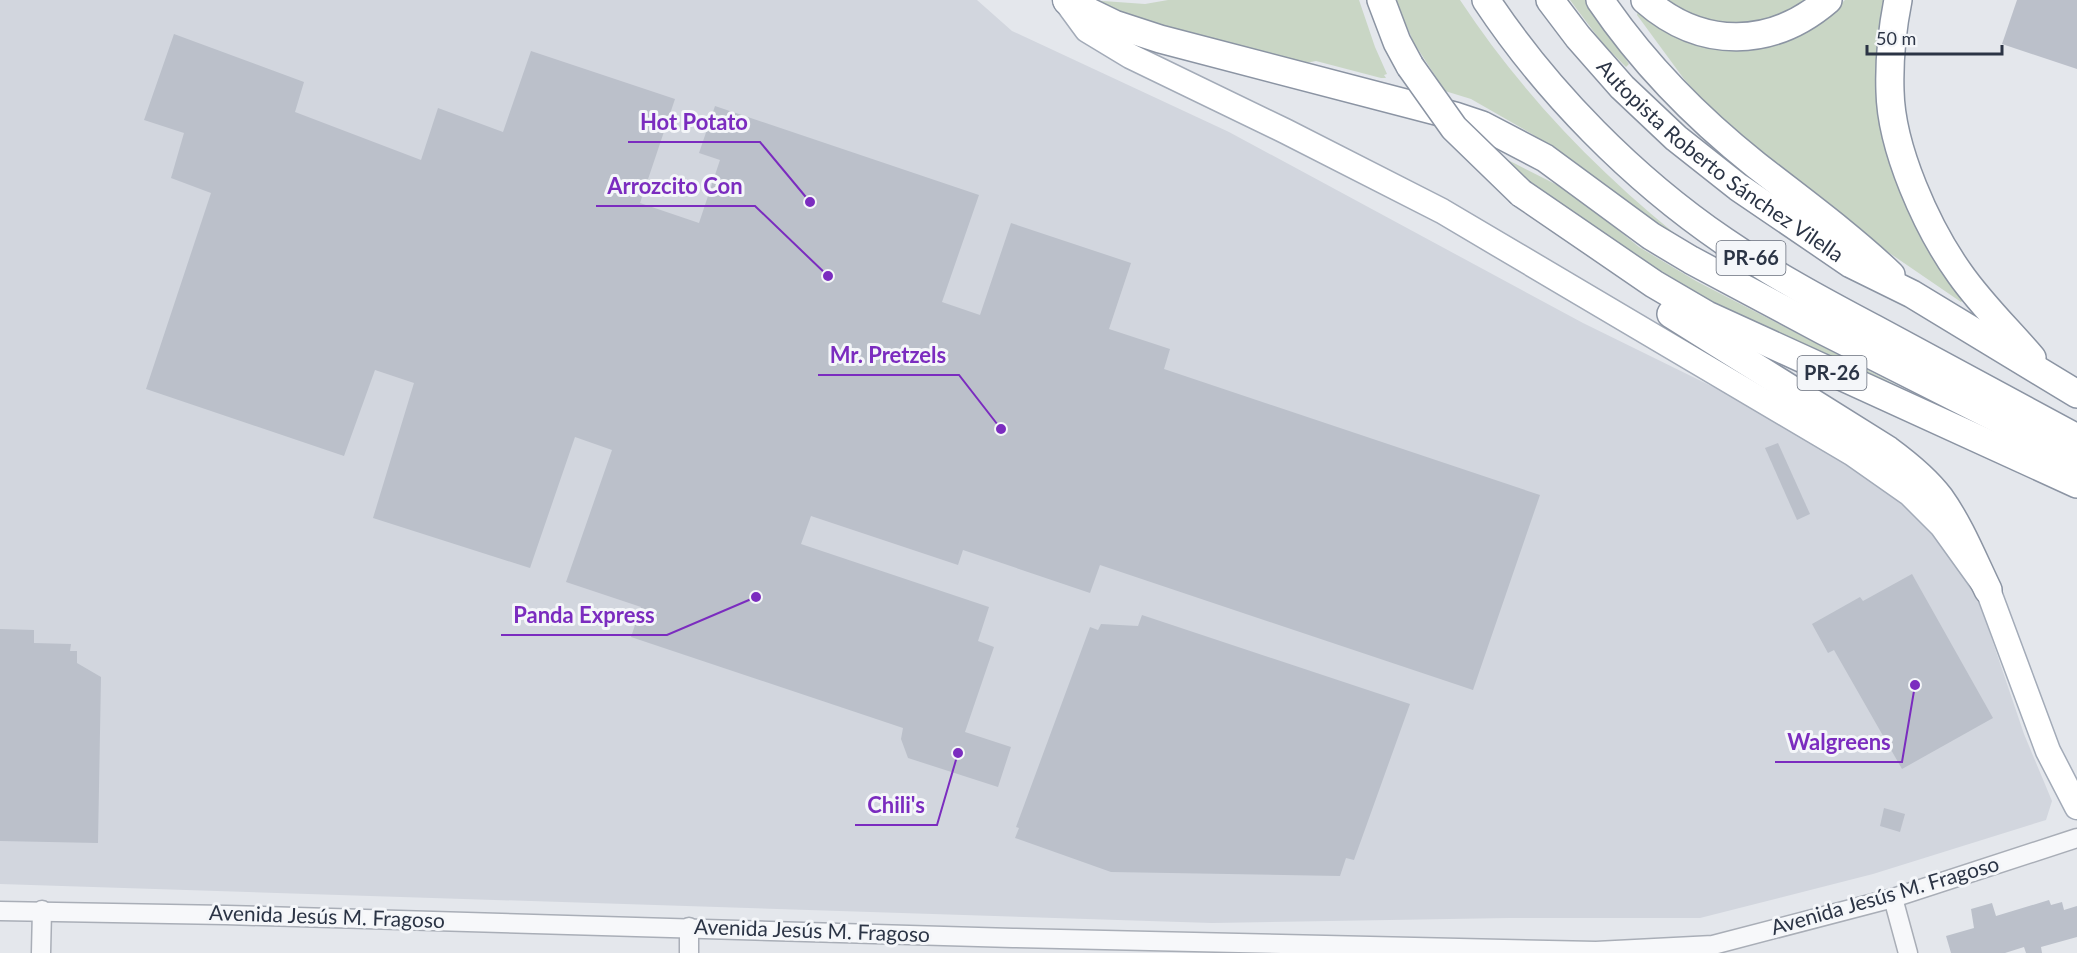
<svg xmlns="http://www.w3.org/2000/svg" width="2077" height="953" font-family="Lato,sans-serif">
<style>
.built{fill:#d2d6de}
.green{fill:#c9d6c5}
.building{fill:#bbc0ca}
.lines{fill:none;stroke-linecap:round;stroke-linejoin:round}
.minor-casing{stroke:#a9aeb7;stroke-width:21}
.major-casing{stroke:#a3abb8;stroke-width:27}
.highway-casing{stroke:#8b94a3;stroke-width:30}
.minor{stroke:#f7f8fa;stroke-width:18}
.major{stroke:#fff;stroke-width:24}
.highway{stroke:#fff;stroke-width:27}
.highway-bridge-casing{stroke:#8b94a3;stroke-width:30;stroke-linecap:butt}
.highway-bridge{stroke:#fff;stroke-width:27}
.labels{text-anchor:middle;stroke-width:6;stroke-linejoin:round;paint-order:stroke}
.shield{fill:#f4f6f9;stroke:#676e7b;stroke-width:1.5}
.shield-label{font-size:20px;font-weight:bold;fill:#2b3445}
.street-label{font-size:21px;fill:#2b3445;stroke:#f4f6f9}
.leader{fill:none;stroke:#7b2cbf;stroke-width:2}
.callout-dot{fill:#7b2cbf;stroke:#f4f6f9;stroke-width:2}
.callout-label{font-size:22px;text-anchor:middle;font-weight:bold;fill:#7b2cbf;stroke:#f4f6f9;stroke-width:6;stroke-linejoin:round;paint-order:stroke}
</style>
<rect width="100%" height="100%" fill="#e4e7ec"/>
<polygon class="built" points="0,0 977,0 1012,31 1229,132 1583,323 1750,405 1909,501 1952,550 1982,610 2024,734 2052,801 2046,820 1873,874 1700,918 1509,918 1212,923 0,884"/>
<g class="green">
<polygon points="1089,0 1145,4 1168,0 1359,0 1375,47 1387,74 1384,75 1386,78 1381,78 1316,61 1301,64 1160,29"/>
<path d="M1395,0h65c64,97 145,180 237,251l-2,3 -163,-120 -61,-35 -26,-8 -31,-48z"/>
<polygon points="1570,0 1586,0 1629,64 1626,67 1603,44"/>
<polygon points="1656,0 1817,0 1798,15 1715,29"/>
<polygon points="1845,0 1889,0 1878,57 1964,299 1961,302 1847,224 1744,140 1709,107 1684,79 1637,15 1638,11 1722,48 1752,50 1782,43 1816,27"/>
<polygon points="1502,157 1573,193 1639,247 1696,281 1931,403 1689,294 1544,193"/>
</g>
<g class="building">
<polygon points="2017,0 2077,0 2077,69 2002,44"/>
<polygon points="174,34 304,82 295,112 421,160 438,108 503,132 531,51 675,99 640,203 699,223 720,160 699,153 715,106 979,195 942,302 980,315 1011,223 1131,263 1109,329 1170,349 1164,369 1540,495 1473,690 1100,565 1090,593 963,550 958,565 811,516 801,544 989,607 978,641 994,647 965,732 1011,747 998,787 908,758 901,739 903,728 631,637 641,607 566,582 612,450 575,437 530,568 373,518 414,383 375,370 344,456 146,389 211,193 171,178 184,133 144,120"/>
<polygon points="1778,443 1810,514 1797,520 1765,448"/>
<polygon points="1912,574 1993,718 1902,769 1834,650 1828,653 1812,624 1860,597 1863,601"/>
<polygon points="1142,615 1410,704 1354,860 1346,858 1340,876 1111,872 1015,838 1019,828 1016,827 1090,627 1098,630 1101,624 1138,626"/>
<polygon points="0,629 34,630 34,643 71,644 70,651 77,651 77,663 101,677 98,843 0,841"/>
<polygon points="1884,808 1905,814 1900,832 1880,826"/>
<polygon points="2049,900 2051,905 2062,902 2064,910 2077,906 2077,937 2041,947 2042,953 2026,953 2024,947 2005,953 1951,953 1946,936 1974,928 1971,909 1992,903 1996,916"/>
</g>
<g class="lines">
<defs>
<g id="minor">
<polyline points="1893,898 1908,953"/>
<polyline points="0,911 226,915 1013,938 1596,951 1713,945 1893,898 2077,838"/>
<polyline points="41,953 42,910"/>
<polyline points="689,953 689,927"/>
</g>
<polyline id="major" points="1065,0 1087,30 1130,56 1285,131 1442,211 1853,454 1910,494 1942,526 1988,590 2048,751 2077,807"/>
<g id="highway">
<polyline points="1381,0 1397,42 1410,66"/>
<path d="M1486,0c61,92 147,179 238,241 48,33 98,60 149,87 68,37 136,74 204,110"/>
<path id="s1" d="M1550,0l28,37 44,50 54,51 62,49 113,77 61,30 165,100"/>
<path d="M1600,0c42,62 97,118 156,165 46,36 93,70 135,110"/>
<path d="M1645,0c57,50 127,48 183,0"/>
<path d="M1898,0c-6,30 -9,60 -8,91 1,57 37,137 70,183 21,30 48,56 72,84"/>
<polyline points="1067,1 1114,24 1160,39 1455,116 1482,125 1545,158 1651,236 1691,260 1824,331 2077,459"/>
<polyline points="1521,193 1654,284 1707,315 2077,484"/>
<path d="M1671,314l217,136c19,14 38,29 52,48 20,28 33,61 48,92"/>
</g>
</defs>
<use href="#minor" class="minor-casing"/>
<use href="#major" class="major-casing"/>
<use href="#highway" class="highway-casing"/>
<use href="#minor" class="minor"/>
<use href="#major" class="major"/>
<use href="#highway" class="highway"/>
<defs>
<polyline id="highway-bridge" points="1410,66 1454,128 1521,193"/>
</defs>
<use href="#highway-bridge" class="highway-bridge-casing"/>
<use href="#highway-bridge" class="highway-bridge"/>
</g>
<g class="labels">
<g class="shield">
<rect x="1716.5" y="241" width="69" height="34" rx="4.5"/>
<rect x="1797.5" y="356" width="69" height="34" rx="4.5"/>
</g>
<g class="shield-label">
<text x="1751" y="265">PR-66</text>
<text x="1832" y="380">PR-26</text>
</g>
<g class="street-label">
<text dy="7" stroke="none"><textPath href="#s1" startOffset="236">Autopista Roberto Sánchez Vilella</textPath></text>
<text transform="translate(1885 896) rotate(-16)" y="7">Avenida Jesús M. Fragoso</text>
<text transform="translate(327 917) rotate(2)" y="7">Avenida Jesús M. Fragoso</text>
<text transform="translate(812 931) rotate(2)" y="7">Avenida Jesús M. Fragoso</text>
</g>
</g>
<path class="leader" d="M810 202L760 142H628M828 276L755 206H596M1001 429L959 375H818M756 597L667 635H501M1915 685L1902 762H1775M958 753L937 825H855"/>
<g class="callout-dot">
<circle cx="810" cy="202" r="6"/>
<circle cx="828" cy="276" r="6"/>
<circle cx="1001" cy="429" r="6"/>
<circle cx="756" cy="597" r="6"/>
<circle cx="1915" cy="685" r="6"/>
<circle cx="958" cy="753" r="6"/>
</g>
<g class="callout-label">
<text x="694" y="130">Hot Potato</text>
<text x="675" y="194">Arrozcito Con</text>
<text x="888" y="363">Mr. Pretzels</text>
<text x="584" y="623">Panda Express</text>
<text x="1839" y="750">Walgreens</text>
<text x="896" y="813">Chili's</text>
</g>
<path d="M1867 45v9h135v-9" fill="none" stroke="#2b3445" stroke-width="3"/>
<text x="1876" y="45" font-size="18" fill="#2b3445" stroke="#f4f6f9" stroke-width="4.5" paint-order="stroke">50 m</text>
</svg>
